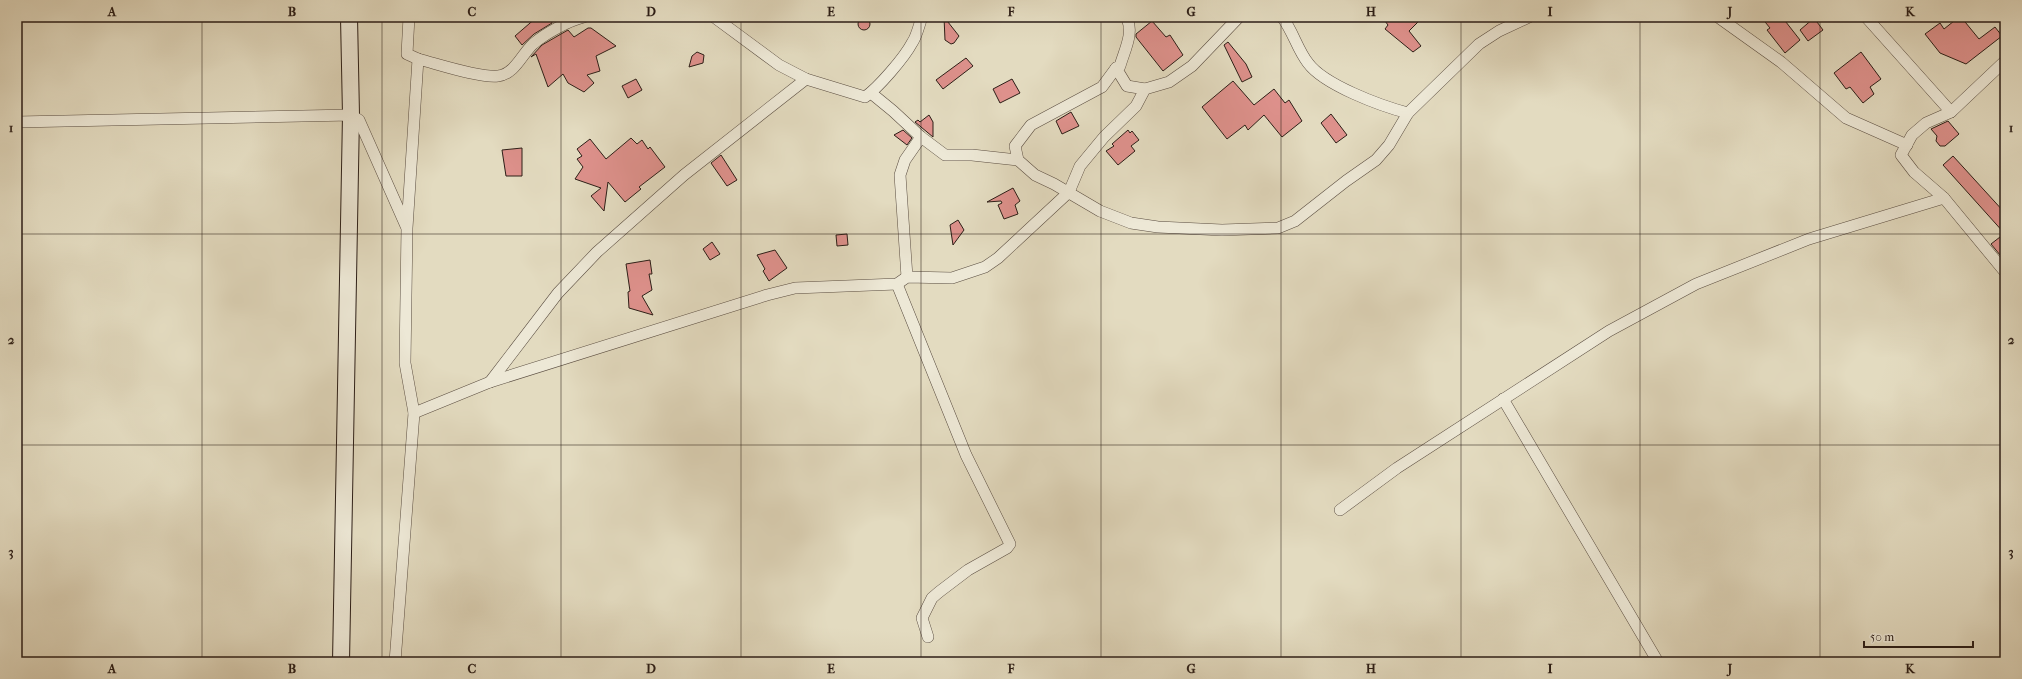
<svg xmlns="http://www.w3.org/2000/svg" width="2022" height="679" font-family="'IM FELL French Canon',serif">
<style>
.building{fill:#de918c;stroke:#2c1e17}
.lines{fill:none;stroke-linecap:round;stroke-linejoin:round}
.street-casing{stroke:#5a4d41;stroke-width:12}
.secondary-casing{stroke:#2c1e17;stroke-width:18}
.street{stroke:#ede8d6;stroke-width:11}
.secondary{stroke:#ede8d6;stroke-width:16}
.grid{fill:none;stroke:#2c1e17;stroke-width:1;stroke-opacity:0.55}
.neatline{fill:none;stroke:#2c1e17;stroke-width:1.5}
.grid-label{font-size:13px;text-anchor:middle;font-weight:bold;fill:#2c1e17}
</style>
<rect width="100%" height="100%" fill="#e3dbc0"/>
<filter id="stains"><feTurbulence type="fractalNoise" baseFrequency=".005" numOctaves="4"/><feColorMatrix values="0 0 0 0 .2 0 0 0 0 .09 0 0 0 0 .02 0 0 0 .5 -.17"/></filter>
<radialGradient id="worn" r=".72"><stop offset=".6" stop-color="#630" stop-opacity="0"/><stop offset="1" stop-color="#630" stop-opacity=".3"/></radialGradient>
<g class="building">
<polygon points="537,17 550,17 552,23 534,34 522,45 515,36"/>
<polygon points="944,17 959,36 954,43 951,44 945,40"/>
<polygon points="1382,17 1423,17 1409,31 1421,46 1413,52 1385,29 1388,25"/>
<polygon points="1761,17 1782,17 1800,40 1785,53 1767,30 1770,28"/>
<polygon points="1959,17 1961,17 1979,39 1995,27 2002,36 1966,64 1940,53 1925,34 1940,23 1944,29"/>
<polygon points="1814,18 1823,30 1808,41 1800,30"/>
<circle cx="864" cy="24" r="6"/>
<polygon points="1152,21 1166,37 1170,35 1183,55 1163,71 1136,37 1136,34"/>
<polygon points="588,28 591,28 616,46 596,56 600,71 587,75 594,83 584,92 568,83 563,74 548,87 536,54 531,57 542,45 561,34 568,30 574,37"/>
<polygon points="1228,42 1246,64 1252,77 1242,82 1224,45"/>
<polygon points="697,52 704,55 703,63 689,67 692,56"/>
<polygon points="1861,52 1881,79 1870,87 1874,94 1863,103 1850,87 1846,89 1834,73"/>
<polygon points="966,58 973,66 943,89 936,80"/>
<polygon points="636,79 642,90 628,98 622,86"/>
<polygon points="1012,79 1020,93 1000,103 993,89"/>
<polygon points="1233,81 1254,105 1274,89 1285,103 1289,100 1302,121 1282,137 1264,115 1248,130 1245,125 1227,139 1202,107"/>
<polygon points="1071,112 1079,126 1062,134 1056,121"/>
<polygon points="1331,114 1347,135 1336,143 1321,123"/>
<polygon points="929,115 933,122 933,137 915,122 918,120 920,122"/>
<polygon points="1948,121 1959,134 1945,146 1940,146 1936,141 1937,136 1931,129"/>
<polygon points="903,130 912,138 907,145 894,135"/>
<polygon points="1128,130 1130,133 1132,131 1139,140 1131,146 1135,151 1118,165 1106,151 1114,146 1112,144"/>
<polygon points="631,138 637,144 642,140 648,149 650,147 665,167 639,187 641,189 625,202 608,182 604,211 591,196 601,188 575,179 583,167 577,159 582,156 577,149 590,139 606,159"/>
<polygon points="522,148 522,176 506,176 502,150"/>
<polygon points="721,155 737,180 727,186 711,163"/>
<polygon points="1953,156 2005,213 2005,234 1943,165"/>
<polygon points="1013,188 1020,201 1015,205 1018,214 1004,219 998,205 1002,203 1001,201 987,202"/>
<polygon points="958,220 964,230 953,245 950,225"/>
<polygon points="847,234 848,245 837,246 836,235"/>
<polygon points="2000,237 2005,244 2005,261 1991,244"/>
<polygon points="712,242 720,254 710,260 703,249"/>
<polygon points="775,250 787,268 769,281 763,271 765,269 757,255"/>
<polygon points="650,260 652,274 649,274 652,290 642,296 653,315 629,308 628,292 630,291 626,264"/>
</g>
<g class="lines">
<defs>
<g id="street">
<path d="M714,17l65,48 27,14 59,18c13,-9 39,-39 47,-54 5,-7 7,-18 10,-26"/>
<path d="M1126,17c9,15 -2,34 -6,49l-4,2 11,18 18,3"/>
<path d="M1282,17c11,14 15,32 26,46 16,22 73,43 100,50"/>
<polyline points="1718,17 1781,62 1846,118 1907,145"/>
<polyline points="1866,17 1951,112"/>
<path d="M418,59c20,5 61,19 80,17 17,-2 24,-22 35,-32 13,-11 35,-23 51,-27"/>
<polyline points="2005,61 1951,112 1926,123 1912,135 1901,155 1914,172 1944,198 2005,272"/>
<polyline points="1116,68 1102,87 1031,125 1015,146 1018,160 1035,175 1054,184 1100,211 1131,223 1158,227 1222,230 1278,228 1295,221 1346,181 1376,160 1389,145 1408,113 1479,44 1499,31 1529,17"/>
<polyline points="871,93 893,111 921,137 945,155 972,155 1018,160"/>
<polyline points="17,122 351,115 359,120 406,226"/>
<polyline points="907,277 900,175 905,160 921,137"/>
<polyline points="897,284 966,455 1010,544 1007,548 968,570 939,592 932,598 922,618 928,637"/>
<polyline points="490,382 558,293 597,252 684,175 806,79"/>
<polyline points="1503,399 1658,662"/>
<polyline points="414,413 490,382 767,295 795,288 897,284 907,277 952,278 985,267 998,258 1069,192 1080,166 1104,137 1136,106 1145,89 1169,82 1192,66 1239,17"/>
<polyline points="1340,510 1397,468 1609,331 1696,284 1809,239 1944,198"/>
<polyline points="395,662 414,413 405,363 407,228 418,59 407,54 409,17"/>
</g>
<polyline id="secondary" points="341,662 351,115 349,17"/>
</defs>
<use href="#street" class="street-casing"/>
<use href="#secondary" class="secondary-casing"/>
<use href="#street" class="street"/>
<use href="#secondary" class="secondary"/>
</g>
<path class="grid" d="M202,17v645M382,17v645M561,17v645M741,17v645M921,17v645M1101,17v645M1281,17v645M1461,17v645M1640,17v645M1820,17v645M17,234h1988M17,445h1988"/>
<rect width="2022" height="679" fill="none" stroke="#e3dbc0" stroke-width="44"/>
<path d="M1864 641v6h109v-6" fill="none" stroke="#2c1e17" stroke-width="2"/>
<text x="1870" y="641" font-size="12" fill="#2c1e17" stroke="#ede8d6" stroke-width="3" paint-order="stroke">50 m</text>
<rect x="22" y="22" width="1978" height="635" class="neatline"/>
<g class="grid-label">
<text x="112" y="16">A</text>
<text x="292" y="16">B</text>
<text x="472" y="16">C</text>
<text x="651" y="16">D</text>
<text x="831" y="16">E</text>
<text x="1011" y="16">F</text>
<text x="1191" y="16">G</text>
<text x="1371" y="16">H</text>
<text x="1550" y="16">I</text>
<text x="1730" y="16">J</text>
<text x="1910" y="16">K</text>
<text x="11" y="132">1</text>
<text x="2011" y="132">1</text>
<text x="11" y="344">2</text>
<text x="2011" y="344">2</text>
<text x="11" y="556">3</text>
<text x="2011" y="556">3</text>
<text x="112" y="673">A</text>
<text x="292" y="673">B</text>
<text x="472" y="673">C</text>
<text x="651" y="673">D</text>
<text x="831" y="673">E</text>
<text x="1011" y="673">F</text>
<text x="1191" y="673">G</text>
<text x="1371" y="673">H</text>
<text x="1550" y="673">I</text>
<text x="1730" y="673">J</text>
<text x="1910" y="673">K</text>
</g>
<rect width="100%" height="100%" filter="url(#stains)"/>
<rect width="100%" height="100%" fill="url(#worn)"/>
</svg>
